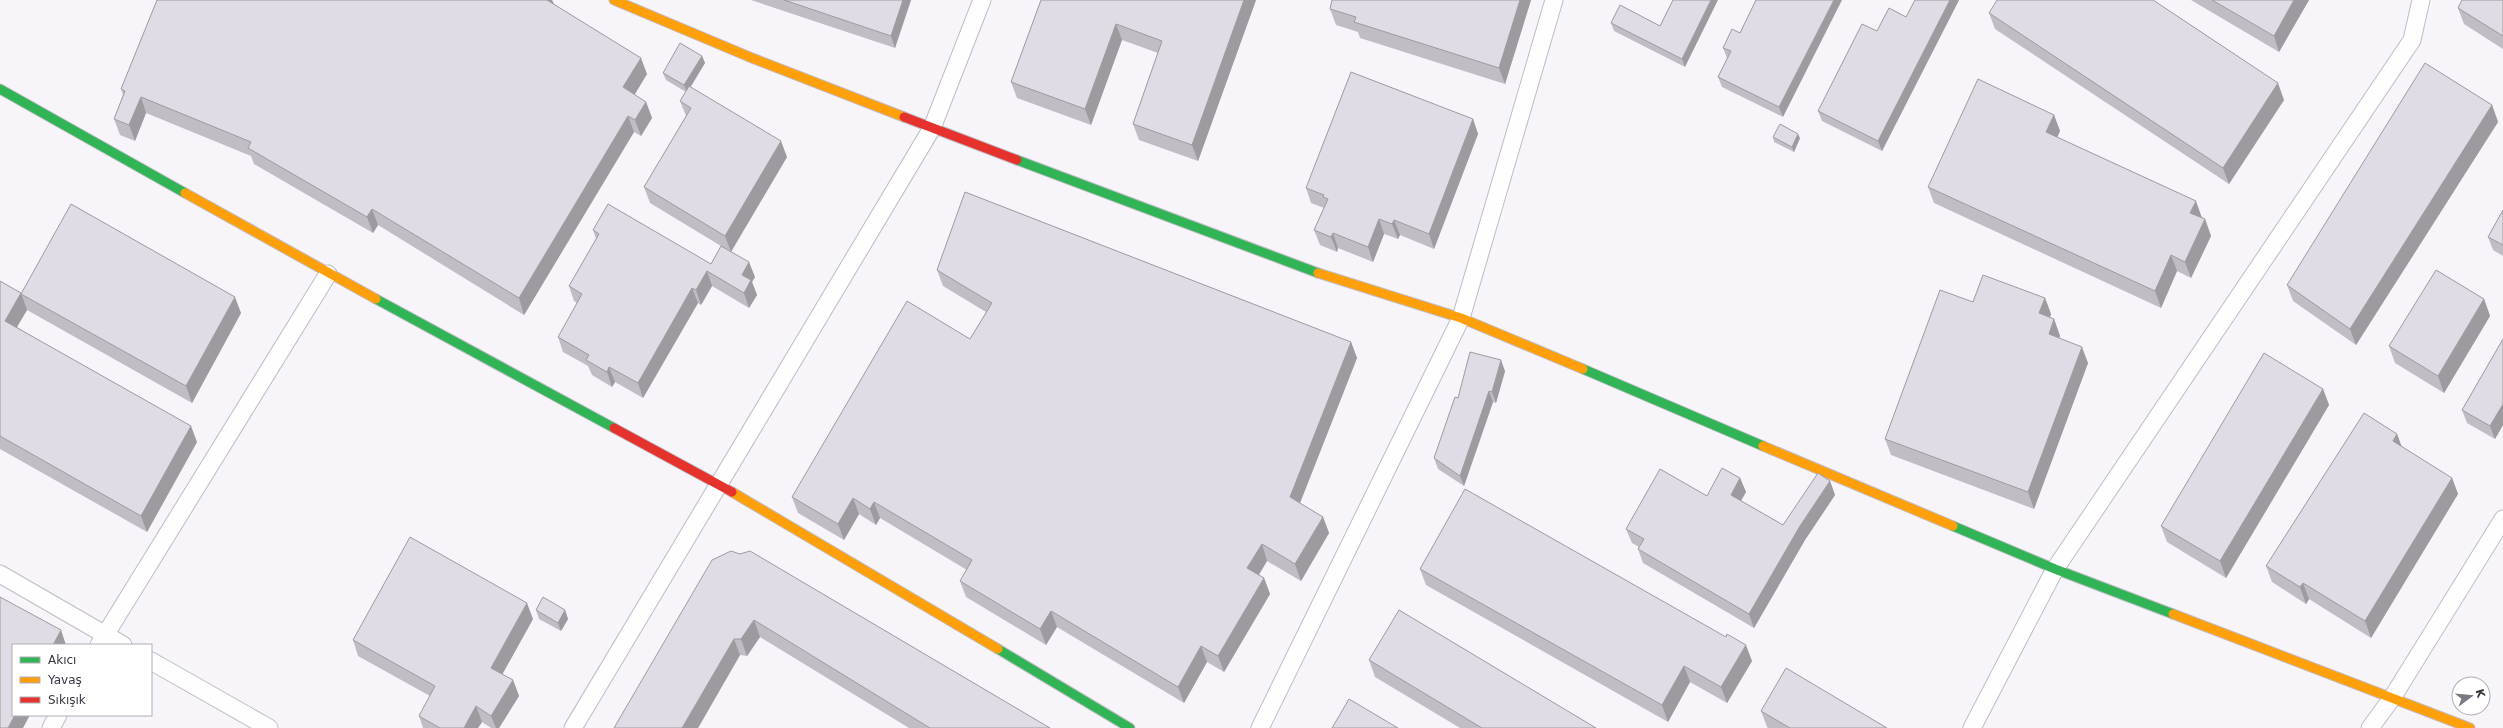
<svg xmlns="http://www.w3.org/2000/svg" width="2503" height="728" font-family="'DejaVu Sans',sans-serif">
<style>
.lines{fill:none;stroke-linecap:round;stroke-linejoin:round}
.street-casing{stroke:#bfbcc4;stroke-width:19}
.fast-casing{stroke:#bfbcc4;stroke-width:11}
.slow-casing{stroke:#bfbcc4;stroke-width:11}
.jam-casing{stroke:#bfbcc4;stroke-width:11}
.street{stroke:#fefefe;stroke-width:17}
.fast{stroke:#30b455;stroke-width:9}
.slow{stroke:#ff9f0a;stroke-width:9}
.jam{stroke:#e5322d;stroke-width:9}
.wall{fill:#c1bdc5}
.shaded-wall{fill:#9d9aa0}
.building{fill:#e0dce5;stroke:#9d9aa0}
</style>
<rect width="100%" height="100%" fill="#f7f5fa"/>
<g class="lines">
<defs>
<g id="street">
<polyline points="0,574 123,645"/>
<polyline points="99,645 328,274"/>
<polyline points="151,661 269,728"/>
<polyline points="51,728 58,715"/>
<polyline points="573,728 932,128 982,0"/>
<polyline points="1260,728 1461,318 1554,0"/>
<polyline points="1972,728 2055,569 2412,40 2421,0"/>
<polyline points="2370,728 2392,698 2503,519"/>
</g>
<g id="fast">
<polyline points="0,89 185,193"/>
<polyline points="1017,160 1318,273"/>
<polyline points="376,299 614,428"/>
<polyline points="1583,369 1763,446"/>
<polyline points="1953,526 2055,569 2173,614"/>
<polyline points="998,649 1130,728"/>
</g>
<g id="slow">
<polyline points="614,0 752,58 904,117"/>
<polyline points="185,193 376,299"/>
<polyline points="1318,273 1461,318 1583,369"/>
<polyline points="1763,446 1953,526"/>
<polyline points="732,492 998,649"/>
<polyline points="2173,614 2470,728"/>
</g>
<g id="jam">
<polyline points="904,117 1017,160"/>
<polyline points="614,428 732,492"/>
</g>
</defs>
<use href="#street" class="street-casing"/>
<use href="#fast" class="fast-casing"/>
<use href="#slow" class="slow-casing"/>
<use href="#jam" class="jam-casing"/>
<use href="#street" class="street"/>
<use href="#fast" class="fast"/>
<use href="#slow" class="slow"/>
<use href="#jam" class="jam"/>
</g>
<g class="wall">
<polygon points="157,0 552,0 554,4 647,74 634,95 646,102 652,118 641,136 634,132 524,315 378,225 373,233 254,164 251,156 146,113 135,141 120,135 114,119 123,95 121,89"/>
<polygon points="751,0 911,0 895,48"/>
<polygon points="1041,0 1256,0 1198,161 1139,140 1133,124 1158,53 1122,40 1091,125 1017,98 1011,82"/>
<polygon points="1531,0 1505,84 1360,38 1358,32 1336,25 1330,9"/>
<polygon points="1673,0 1685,67 1614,31 1611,23 1660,26"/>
<polygon points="1756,0 1783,117 1722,87 1718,77 1727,58 1723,48 1740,33"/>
<polygon points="1915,0 1959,0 1882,151 1822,121 1818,111 1877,31 1906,17"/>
<polygon points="2191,0 2309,0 2279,52"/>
<polygon points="2503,0 2503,49 2464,24 2458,8"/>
<polygon points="1989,13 2284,100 2229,184 1995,29"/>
<polygon points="702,56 705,63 690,87 787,157 731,251 755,277 752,282 757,295 749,308 712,286 701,305 698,303 643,398 615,382 612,387 592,375 588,366 563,352 558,337 577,303 574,301 569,286 596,239 593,230 711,264 721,246 650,203 644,187 686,116 680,101 686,92 666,80 663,73"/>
<polygon points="2492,105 2498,122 2356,345 2293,301 2287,285"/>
<polygon points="2054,115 2060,131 2057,137 2205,219 2211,236 2191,278 2177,271 2161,308 1934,203 1928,187"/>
<polygon points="1473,119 1478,134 1434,249 1400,235 1398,239 1384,234 1373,262 1338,248 1337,252 1320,245 1314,230 1324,208 1311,203 1306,188"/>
<polygon points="1773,137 1800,138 1794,152 1774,142"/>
<polygon points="2503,210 2503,256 2493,250 2488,237"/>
<polygon points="937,270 1351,342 1357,358 1300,503 1323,517 1329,533 1301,581 1267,561 1259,575 1264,578 1270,594 1224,672 1207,662 1184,703 1057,627 1046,645 966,597 960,581 967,570 880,518 876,525 859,514 844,540 798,513 792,497 970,339 986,312 943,286"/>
<polygon points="0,281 21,293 241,313 192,403 27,310 17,327 197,442 147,532 0,449"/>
<polygon points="2045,298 2051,314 2050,318 2054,319 2060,336 2059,338 2088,363 2034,509 1891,455 1885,439 1973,302"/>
<polygon points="2484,299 2490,316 2444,393 2395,363 2389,346"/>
<polygon points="2503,339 2503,425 2495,439 2467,423 2462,410"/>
<polygon points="1505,371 1496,403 1493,402 1464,486 1438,469 1434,458 1458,398"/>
<polygon points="2323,389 2329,405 2226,578 2167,542 2161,526"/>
<polygon points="2397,434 2402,447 2452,478 2458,494 2371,638 2309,599 2306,604 2272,582 2266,566"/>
<polygon points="1740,478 1746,492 1741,501 1783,525 1830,481 1835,495 1805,540 1754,628 1643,563 1638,549 1639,547 1632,543 1626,529 1707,496"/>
<polygon points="712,560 1050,728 909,728 760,637 747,656 740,655 698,728"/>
<polygon points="1420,569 1752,661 1727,703 1690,682 1668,722 1426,585"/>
<polygon points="536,610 565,610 568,619 561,631 539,619"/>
<polygon points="533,619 502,674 513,680 519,696 499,728 491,728 482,722 478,728 423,728 419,716 430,696 358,656 353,640"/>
<polygon points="1369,660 1596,728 1460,728 1375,677"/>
<polygon points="1761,711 1887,728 1768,728 1767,727"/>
</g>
<g class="shaded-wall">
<polygon points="544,0 552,0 554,5"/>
<polygon points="903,0 911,0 895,48 891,36"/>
<polygon points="1244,0 1256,0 1198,161 1192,145"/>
<polygon points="1520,0 1531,0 1505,84 1499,68"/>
<polygon points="1711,0 1718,0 1685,67 1682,59"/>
<polygon points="1834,0 1842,0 1783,117 1779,107"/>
<polygon points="1950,0 1959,0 1882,151 1878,141"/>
<polygon points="2294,0 2309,0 2279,52 2274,36"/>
<polygon points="1116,24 1122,40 1091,125 1085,109"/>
<polygon points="702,56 705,63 687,93 684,85"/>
<polygon points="641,58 647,74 629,104 623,87"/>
<polygon points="2278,83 2284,100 2229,184 2223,168"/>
<polygon points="141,97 146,113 135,141 129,125"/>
<polygon points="646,102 652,118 641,136 635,120"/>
<polygon points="2492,105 2498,122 2356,345 2350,329"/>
<polygon points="2054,115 2060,131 2052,149 2046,132"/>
<polygon points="628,116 634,132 524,315 519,298"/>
<polygon points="1473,119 1478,134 1434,249 1429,234"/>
<polygon points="1798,134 1800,138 1794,152 1792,147"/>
<polygon points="781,141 787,157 731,252 725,236"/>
<polygon points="2196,201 2202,218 2190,213"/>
<polygon points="372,209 378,225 373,233 367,217"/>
<polygon points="1379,219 1384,234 1373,262 1368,247"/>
<polygon points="2205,219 2211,236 2191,278 2185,262"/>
<polygon points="1394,220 1400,235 1398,239 1392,224"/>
<polygon points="1333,233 1338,248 1337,252 1331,237"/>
<polygon points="2171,255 2177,271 2161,308 2155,291"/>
<polygon points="749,262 755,277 752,282 757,295 749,308 744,293 742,275"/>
<polygon points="707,271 712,286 701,305 696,290"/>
<polygon points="692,288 698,303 643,398 638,383"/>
<polygon points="21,293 27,310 11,337 5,321"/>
<polygon points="235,297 241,313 192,403 186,386"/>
<polygon points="2045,298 2051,314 2045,330 2039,313"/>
<polygon points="2484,299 2490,316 2444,393 2438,376"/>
<polygon points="2054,319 2060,336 2055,351 2049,334"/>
<polygon points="1351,342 1357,358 1296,513 1290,497"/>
<polygon points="2082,347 2088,363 2034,509 2028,492"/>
<polygon points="1501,360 1505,371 1496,403 1492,392"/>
<polygon points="609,367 615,382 612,387 607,372"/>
<polygon points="2323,389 2329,405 2226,578 2220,561"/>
<polygon points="1489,391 1493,402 1464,486 1460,476"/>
<polygon points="2503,404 2503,425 2495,439 2490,426"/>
<polygon points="191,426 197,442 147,532 141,516"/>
<polygon points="2397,434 2403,451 2393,441"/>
<polygon points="1740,478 1746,492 1736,509 1731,495"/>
<polygon points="2452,478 2458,494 2371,638 2365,621"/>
<polygon points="1830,481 1835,495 1805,540 1754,628 1749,614 1800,526"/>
<polygon points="853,498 859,514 844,540 838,524"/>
<polygon points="874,502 880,518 876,525 870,509"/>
<polygon points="1323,517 1329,533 1301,581 1295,564"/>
<polygon points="1262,544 1267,561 1253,584 1247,568"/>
<polygon points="1264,578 1270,594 1224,672 1218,656"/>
<polygon points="2303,583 2309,599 2306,604 2300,587"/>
<polygon points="527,603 533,619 497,684 491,668"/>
<polygon points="565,610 568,619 561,631 558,623"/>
<polygon points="1051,611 1057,627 1046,645 1040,629"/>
<polygon points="754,620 760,637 747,656 741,639"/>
<polygon points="61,630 66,645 53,645"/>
<polygon points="734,639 740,655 698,728 682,728"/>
<polygon points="1746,645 1752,661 1727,703 1721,687"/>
<polygon points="1201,646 1207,662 1184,703 1178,687"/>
<polygon points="1684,666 1690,682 1668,722 1662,705"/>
<polygon points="513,680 519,696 499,728 496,728 491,716"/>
<polygon points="476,706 482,722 478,728 464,728"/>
<polygon points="15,715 30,715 23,728 8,728"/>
</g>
<g class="building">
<polygon points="157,0 547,0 641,58 623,87 646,102 635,120 628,116 519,298 372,209 367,217 248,148 251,142 141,97 129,125 114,119 125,91 121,89"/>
<polygon points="784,0 903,0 891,36"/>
<polygon points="1041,0 1244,0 1192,145 1133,124 1162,41 1116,24 1085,109 1011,82"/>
<polygon points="1332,0 1520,0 1499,68 1354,22 1356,17 1330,9"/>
<polygon points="1673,0 1711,0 1682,59 1611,23 1620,5 1660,26"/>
<polygon points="1756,0 1834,0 1779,107 1718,77 1731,51 1723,48 1732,29 1740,33"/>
<polygon points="1915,0 1950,0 1878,141 1818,111 1862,24 1877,31 1889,8 1906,17"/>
<polygon points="1997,0 2153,0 2278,83 2223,168 1989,13"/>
<polygon points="2212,0 2294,0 2274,36"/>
<polygon points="2462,0 2503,0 2503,36 2458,8"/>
<polygon points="680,43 702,56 684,85 663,73"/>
<polygon points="2425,63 2492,105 2350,329 2287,285"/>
<polygon points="1351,72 1473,119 1429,234 1394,220 1392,224 1379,219 1368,247 1333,233 1331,237 1314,230 1328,199 1323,197 1324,195 1306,188"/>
<polygon points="1978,79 2054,115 2046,132 2196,201 2190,213 2205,219 2185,262 2171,255 2155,291 1928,187"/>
<polygon points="689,86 781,141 725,236 644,187 691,108 680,101"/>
<polygon points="1780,124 1798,134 1792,147 1773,137"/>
<polygon points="965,192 1351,342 1290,497 1323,517 1295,564 1262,544 1247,568 1264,578 1218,656 1201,646 1178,687 1051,611 1040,629 960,581 972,560 874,502 870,509 853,498 838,524 792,497 907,301 970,339 992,303 937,270"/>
<polygon points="71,204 235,297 186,386 21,294"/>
<polygon points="608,204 711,264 721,246 749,262 742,275 751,280 744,293 707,271 696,290 692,288 638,383 609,367 607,372 586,360 589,355 558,337 582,294 569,286 599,234 593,230"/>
<polygon points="2503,210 2503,245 2488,237"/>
<polygon points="2436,270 2484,299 2438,376 2389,346"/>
<polygon points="1983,275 2045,298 2039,313 2054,319 2049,334 2082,347 2028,492 1885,439 1940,290 1973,302"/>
<polygon points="0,281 21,293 5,321 191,426 141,516 0,436"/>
<polygon points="2503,339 2503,404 2490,426 2462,410"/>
<polygon points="1470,352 1501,360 1492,392 1489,391 1460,476 1434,458 1455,397 1458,398"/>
<polygon points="2264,353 2323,389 2220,561 2161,526"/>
<polygon points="2364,413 2397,434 2393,441 2452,478 2365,621 2303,583 2300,587 2266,566"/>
<polygon points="1722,468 1740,478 1731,495 1783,525 1818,473 1830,481 1800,526 1749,614 1638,549 1644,539 1626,529 1660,469 1707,496"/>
<polygon points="1465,489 1726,637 1727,634 1746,645 1721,687 1684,666 1662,705 1420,569"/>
<polygon points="410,537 527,603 491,668 513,680 491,716 476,706 464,728 440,728 419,716 435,686 353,640"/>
<polygon points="731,551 740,554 750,551 1050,728 930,728 754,620 741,639 734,639 682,728 614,728 712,560"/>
<polygon points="0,597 61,630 53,645 13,645 13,715 15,715 8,728 0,728"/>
<polygon points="543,597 565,610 558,623 536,610"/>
<polygon points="1399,610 1596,728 1482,728 1369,660"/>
<polygon points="1786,668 1887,728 1790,728 1761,711"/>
<polygon points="1349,699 1398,728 1332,728"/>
</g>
<rect x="12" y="644" width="140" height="72" fill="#ffffff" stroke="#b0aeb3"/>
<rect x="20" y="657" width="20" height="6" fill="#30b455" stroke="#b0aeb3"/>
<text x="48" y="664" font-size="12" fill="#3a3542">Akıcı</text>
<rect x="20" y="677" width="20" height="6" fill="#ff9f0a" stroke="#b0aeb3"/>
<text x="48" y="684" font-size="12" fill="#3a3542">Yavaş</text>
<rect x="20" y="697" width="20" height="6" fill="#e5322d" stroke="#b0aeb3"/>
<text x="48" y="704" font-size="12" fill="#3a3542">Sıkışık</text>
<g transform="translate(2471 696) rotate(74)"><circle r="19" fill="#ffffff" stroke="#b0aeb3"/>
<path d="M0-3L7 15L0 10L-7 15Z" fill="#7c7882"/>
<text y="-6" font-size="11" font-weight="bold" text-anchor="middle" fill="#3a3542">K</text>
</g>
</svg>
